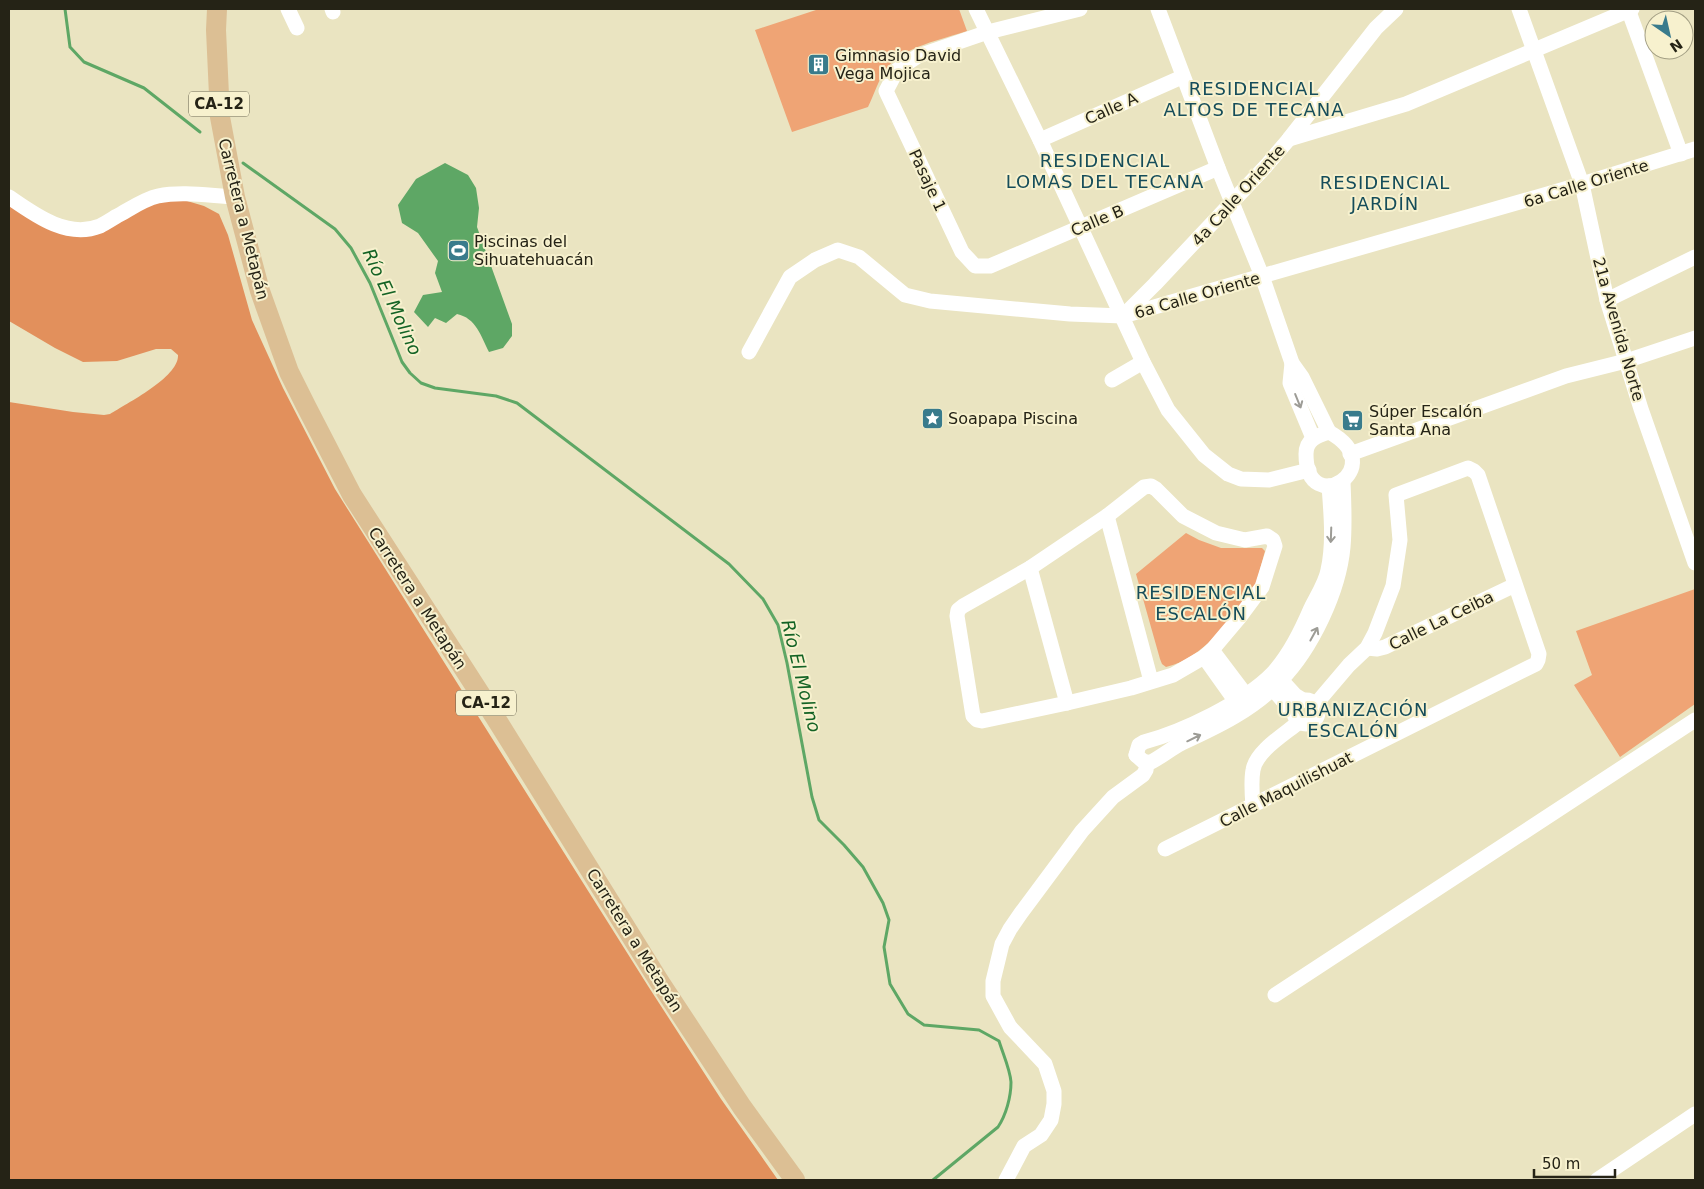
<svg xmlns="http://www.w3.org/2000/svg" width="1704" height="1189" font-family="'DejaVu Sans',sans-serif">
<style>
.green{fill:#efa475}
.forest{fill:#e2905c}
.water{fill:#5ea765}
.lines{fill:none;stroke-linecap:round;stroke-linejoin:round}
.stream{stroke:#5ea765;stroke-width:3}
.minor{stroke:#fff;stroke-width:15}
.major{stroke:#dcbf94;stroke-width:20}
.oneway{stroke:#9d9c96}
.labels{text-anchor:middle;stroke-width:4;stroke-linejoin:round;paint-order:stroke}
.shield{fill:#f7f1ce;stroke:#64614d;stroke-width:1}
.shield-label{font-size:15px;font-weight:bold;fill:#252316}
.poi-label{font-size:16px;fill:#252316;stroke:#f7f1ce;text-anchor:start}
.street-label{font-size:16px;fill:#252316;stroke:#f7f1ce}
.neighbourhood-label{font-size:18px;letter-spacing:1px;fill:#164d5a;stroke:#f7f1ce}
.water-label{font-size:18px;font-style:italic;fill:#146325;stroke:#f7f1ce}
</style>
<rect width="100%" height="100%" fill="#eae4c1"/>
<g class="green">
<path d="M819,9h140l8,22c-23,8 -65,16 -80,37 -8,10 -13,27 -19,39l-76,25 -37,-102z"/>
<path d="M1186,533l13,7 22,8h41l3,3 -9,33 -4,9c-24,28 -48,65 -86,74l-4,-3 -2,-5 -24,-85z"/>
<polygon points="1695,589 1695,704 1620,757 1574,685 1592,675 1576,631"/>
</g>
<path class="forest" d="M177,198l27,8 15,8 9,21 24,85 31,68 52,101 313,497 73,113 57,81h-769v-778l64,10 31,3 6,-1c17,-11 69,-37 68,-59l-7,-6h-15l-39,12 -34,1 -28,-14 -46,-27v-118l62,30 75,-28z"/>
<path class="water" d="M445,163l23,12 8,13 3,20 -2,19 35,97v12l-9,12 -14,4c-8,-16 -13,-34 -32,-38l-11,9 -11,-5 -7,9 -14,-15 9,-17 19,-3 -7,-19 3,-12 -20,-28 -16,-10 -4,-18 18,-26z"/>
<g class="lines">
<g class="stream">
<polyline points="65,9 70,47 84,62 144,88 200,132"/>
<path d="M243,163l92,66 16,19 19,35 32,79 8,11 11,10 14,5 61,8 21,7 212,161 34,35 15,26 9,38 25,134 7,23 25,25 19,22 20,36 6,17 -5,27 6,37 18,30 16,11 55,5 20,11c4,13 11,28 12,41 0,15 -5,33 -13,45l-65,53"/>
</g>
<g class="minor">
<polyline points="288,9 297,28"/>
<polyline points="332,9 333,12"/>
<polyline points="976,9 1040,140 1143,362 1168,410 1204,455 1228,474 1241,479 1269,480 1309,470"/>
<polyline points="1080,9 988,32 918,56 897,70 886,91 962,252 975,266 990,266 1218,168"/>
<polyline points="1158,9 1218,168 1262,276 1292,363 1302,377 1329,432"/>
<polyline points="1519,9 1582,184 1607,300 1641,409 1695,563"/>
<polyline points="1628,9 1681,154"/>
<polyline points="1289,139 1406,104 1632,9"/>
<polyline points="1040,140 1182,77"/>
<path d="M9,197c26,18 58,42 91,29 6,-3 12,-7 17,-10 13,-7 27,-17 41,-20 25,-5 53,0 77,1"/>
<polyline points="1607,300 1695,257"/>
<polyline points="1124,315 1155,284 1266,166 1289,139 1376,28 1396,9"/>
<polyline points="749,352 790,277 815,260 838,250 859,257 905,295 930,301 1070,314 1123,316 1582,184 1695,149"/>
<polyline points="1292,363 1290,383 1313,438"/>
<polyline points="1112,380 1143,362"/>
<path d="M1329,432c64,35 -23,89 -23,22 0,-14 10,-18 23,-22z"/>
<polyline points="1350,454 1566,376 1626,361 1695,338"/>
<polygon points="1151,486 1156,489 1183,516 1216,533 1245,540 1267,536 1273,540 1275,546 1262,587 1239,618 1212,650 1204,657 1173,675 1131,688 1067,703 982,721 977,720 973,716 957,616 958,610 963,606 1030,568 1107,516 1144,487"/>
<polyline points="1107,516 1151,681"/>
<polyline points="1030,568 1067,703"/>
<polyline points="1367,648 1377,649 1385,647 1515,585"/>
<polyline points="1212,650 1252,703"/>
<polyline points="1204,657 1241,709"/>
<polyline points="1275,673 1295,695 1303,700"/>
<polyline points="1266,681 1294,714"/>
<circle cx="1306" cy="712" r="12"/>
<path d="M1136,755l8,7 5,1c11,-5 21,-14 33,-20 35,-16 73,-34 99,-63 31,-32 58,-89 62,-133 2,-22 1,-43 0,-65"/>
<path d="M1136,755l3,-10 5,-3c38,-10 101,-40 129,-69 17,-19 28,-42 38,-65 6,-12 15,-26 17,-38 6,-27 3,-57 1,-84"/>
<path d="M1253,806c-1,-12 -2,-25 0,-36 3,-19 32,-36 46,-48"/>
<polyline points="1165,849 1536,664 1538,660 1539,654 1478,475 1474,471 1468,468 1396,495 1400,540 1393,586 1375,633 1367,648 1349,665 1315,705"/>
<polyline points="1275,995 1695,720"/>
<polyline points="1006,1180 1024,1146 1041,1135 1051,1120 1054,1104 1054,1091 1045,1064 1010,1027 993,996 993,981 1002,944 1010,929 1021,913 1082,831 1113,797 1143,775 1146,770 1147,762"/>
<polyline points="1597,1180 1695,1114"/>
</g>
<polyline class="major" points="217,9 216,30 220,117 235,197 260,291 289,372 306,406 352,495 495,717 659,981 742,1107 795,1180"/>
</g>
<defs><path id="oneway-shaft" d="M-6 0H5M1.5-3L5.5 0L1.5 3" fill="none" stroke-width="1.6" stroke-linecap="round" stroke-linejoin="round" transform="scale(1.25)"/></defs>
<g class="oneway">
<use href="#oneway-shaft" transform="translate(1298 401) rotate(68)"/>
<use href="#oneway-shaft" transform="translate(1331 535) rotate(92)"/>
<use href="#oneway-shaft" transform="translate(1314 634) rotate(-61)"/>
<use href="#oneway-shaft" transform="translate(1194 738) rotate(-26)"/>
</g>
<defs>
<symbol id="building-square" viewBox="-11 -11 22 22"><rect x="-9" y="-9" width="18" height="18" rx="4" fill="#397b8c" stroke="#f7f1ce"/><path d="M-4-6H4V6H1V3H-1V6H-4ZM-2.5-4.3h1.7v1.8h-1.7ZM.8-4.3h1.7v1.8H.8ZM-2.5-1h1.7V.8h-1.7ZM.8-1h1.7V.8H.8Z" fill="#fff"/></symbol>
<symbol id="stadium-square" viewBox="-11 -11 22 22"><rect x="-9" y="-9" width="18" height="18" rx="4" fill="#397b8c" stroke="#f7f1ce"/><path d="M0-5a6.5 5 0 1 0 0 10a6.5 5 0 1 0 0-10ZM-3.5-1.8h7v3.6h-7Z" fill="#fff"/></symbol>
<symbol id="sight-square" viewBox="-11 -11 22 22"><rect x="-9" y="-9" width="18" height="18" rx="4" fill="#397b8c" stroke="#f7f1ce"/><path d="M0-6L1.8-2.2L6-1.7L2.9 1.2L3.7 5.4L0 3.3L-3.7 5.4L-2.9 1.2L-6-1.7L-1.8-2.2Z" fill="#fff"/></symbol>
<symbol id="supermarket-square" viewBox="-11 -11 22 22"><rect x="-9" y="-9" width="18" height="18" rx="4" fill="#397b8c" stroke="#f7f1ce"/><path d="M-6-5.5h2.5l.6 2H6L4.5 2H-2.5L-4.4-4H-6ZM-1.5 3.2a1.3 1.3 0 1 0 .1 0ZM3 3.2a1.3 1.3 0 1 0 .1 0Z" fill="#fff"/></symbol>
</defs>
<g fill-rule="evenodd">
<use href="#building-square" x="806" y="52" width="25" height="25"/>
<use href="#stadium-square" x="446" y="238" width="25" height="25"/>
<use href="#sight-square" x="920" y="406" width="25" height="25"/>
<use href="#supermarket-square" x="1340" y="408" width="25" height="25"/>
</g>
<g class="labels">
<g class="shield">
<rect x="189" y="91.5" width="60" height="25" rx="4"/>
<rect x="456" y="690.5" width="60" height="25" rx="4"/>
</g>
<g class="shield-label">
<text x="219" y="109">CA-12</text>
<text x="486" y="708">CA-12</text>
</g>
<g class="poi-label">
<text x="835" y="61">Gimnasio David<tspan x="835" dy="18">Vega Mojica</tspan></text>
<text x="474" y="247">Piscinas del<tspan x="474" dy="18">Sihuatehuacán</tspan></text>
<text x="1369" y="417">Súper Escalón<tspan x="1369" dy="18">Santa Ana</tspan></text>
<text x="948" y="424">Soapapa Piscina</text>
</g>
<g class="street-label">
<text transform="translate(1111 108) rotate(-24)" y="6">Calle A</text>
<text transform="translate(928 180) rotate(65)" y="6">Pasaje 1</text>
<text transform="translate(1586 183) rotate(-17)" y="6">6a Calle Oriente</text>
<text transform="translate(1238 195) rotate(-48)" y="6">4a Calle Oriente</text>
<text transform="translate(244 219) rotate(76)" y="6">Carretera a Metapán</text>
<text transform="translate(1097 220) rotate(-23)" y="6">Calle B</text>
<text transform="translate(1197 295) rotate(-16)" y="6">6a Calle Oriente</text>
<text transform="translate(1619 329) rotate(74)" y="6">21a Avenida Norte</text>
<text transform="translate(418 598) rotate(57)" y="6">Carretera a Metapán</text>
<text transform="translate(1441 620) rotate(-26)" y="6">Calle La Ceiba</text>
<text transform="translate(1286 789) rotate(-27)" y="6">Calle Maquilishuat</text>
<text transform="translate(635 940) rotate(58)" y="6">Carretera a Metapán</text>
</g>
<g class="neighbourhood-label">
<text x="1254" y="95">RESIDENCIAL<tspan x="1254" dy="21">ALTOS DE TECANA</tspan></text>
<text x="1105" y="167">RESIDENCIAL<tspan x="1105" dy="21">LOMAS DEL TECANA</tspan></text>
<text x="1385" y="189">RESIDENCIAL<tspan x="1385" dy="21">JARDÍN</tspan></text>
<text x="1201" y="599">RESIDENCIAL<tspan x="1201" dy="21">ESCALÓN</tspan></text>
<text x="1353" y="716">URBANIZACIÓN<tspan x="1353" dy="21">ESCALÓN</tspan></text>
</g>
<g class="water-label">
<text transform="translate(392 302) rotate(65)" y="6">Río El Molino</text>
<text transform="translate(801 676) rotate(76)" y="6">Río El Molino</text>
</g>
</g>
<rect width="1704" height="1189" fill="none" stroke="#252316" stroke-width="20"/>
<g transform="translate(1669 35) rotate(146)"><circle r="24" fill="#f7f1ce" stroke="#a39f84"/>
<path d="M0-4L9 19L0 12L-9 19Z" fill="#397b8c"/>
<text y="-8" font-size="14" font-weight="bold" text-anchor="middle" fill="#252316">N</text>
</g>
<path d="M1534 1169v8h81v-8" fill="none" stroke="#252316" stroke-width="2.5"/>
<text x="1542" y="1169" font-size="15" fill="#252316" stroke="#f7f1ce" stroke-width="4" paint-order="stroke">50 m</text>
</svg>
